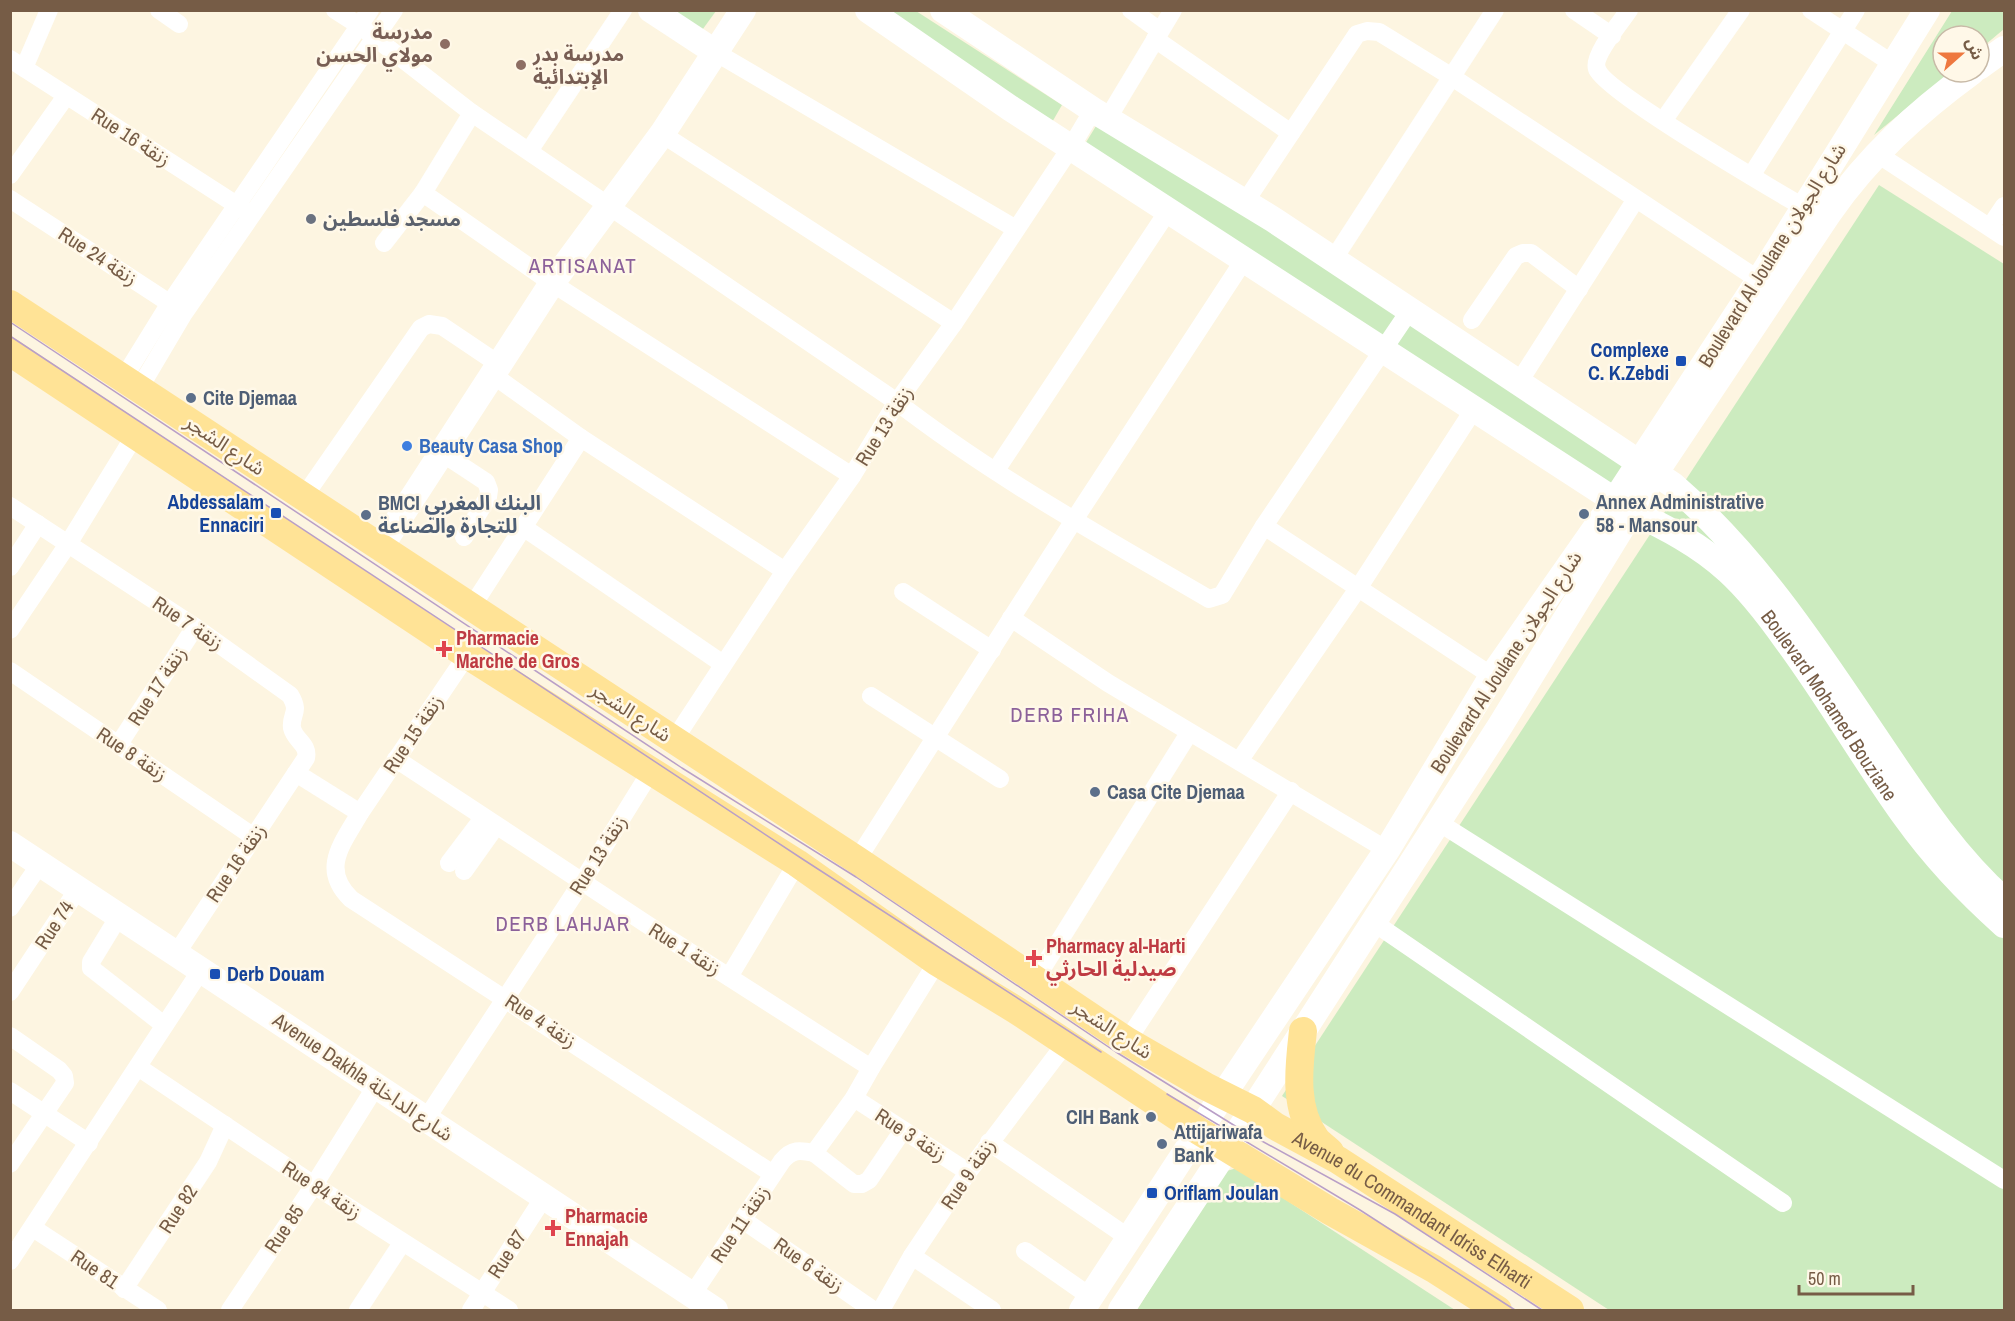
<svg xmlns="http://www.w3.org/2000/svg" width="2015" height="1321" font-family="'Archivo Narrow','Noto Sans Arabic',sans-serif">
<style>
.green{fill:#ccebbf}
.lines{fill:none;stroke-linecap:round;stroke-linejoin:round}
.street{stroke:#fff;stroke-width:18}
.secondary{stroke:#fff;stroke-width:26}
.primary{stroke:#ffe396;stroke-width:28}
.tram{stroke:#b99fc7;stroke-width:1.5}
.education-dot{fill:#8d6e63;stroke:#fff8e8;stroke-width:2}
.worship-dot{fill:#6b7280;stroke:#fff8e8;stroke-width:2}
.transit-dot{fill:#1a4fb4;stroke:#fff8e8;stroke-width:2}
.service-dot{fill:#5c6f8a;stroke:#fff8e8;stroke-width:2}
.shop-dot{fill:#3f7fe0;stroke:#fff8e8;stroke-width:2}
.health-dot{fill:#e0444e;stroke:#fff8e8;stroke-width:2}
.labels{text-anchor:middle;stroke-width:5;stroke-linejoin:round;paint-order:stroke}
.education-label{font-size:20px;font-weight:bold;fill:#785e54;stroke:#fff8e8;text-anchor:end}
.street-label{font-size:20px;fill:#765c46;stroke:#fff8e8}
.worship-label{font-size:20px;font-weight:bold;fill:#5b616d;stroke:#fff8e8;text-anchor:start}
.transit-label{font-size:20px;font-weight:bold;fill:#164399;stroke:#fff8e8;text-anchor:end}
.service-label{font-size:20px;font-weight:bold;fill:#4e5e75;stroke:#fff8e8;text-anchor:start}
.shop-label{font-size:20px;font-weight:bold;fill:#366cbe;stroke:#fff8e8;text-anchor:start}
.health-label{font-size:20px;font-weight:bold;fill:#be3a42;stroke:#fff8e8;text-anchor:start}
.neighbourhood-label{font-size:21px;letter-spacing:1.5px;fill:#8c619a;stroke:#fff8e8}
</style>
<rect width="100%" height="100%" fill="#fdf5e1"/>
<g class="green">
<polygon points="669,11 716,11 700,33"/>
<polygon points="881,11 916,11 1062,105 1051,124"/>
<polygon points="1952,11 2004,11 2004,29 1979,50 1979,36 1943,36 1943,72 1951,72 1874,135"/>
<polygon points="1096,126 1274,220 1639,462 1615,500 1085,144"/>
<polygon points="1879,185 2004,264 2004,1310 1609,1310 1282,1096"/>
<polygon points="1237,1168 1455,1310 1137,1310 1223,1172"/>
</g>
<g class="lines">
<g class="street">
<polyline points="159,10 179,24"/>
<path d="M335,10l25,16 112,87 425,289c97,75 206,135 312,197l13,-4 42,-69 146,-216"/>
<polyline points="1131,10 1160,31"/>
<polyline points="1574,10 1612,36"/>
<path d="M1629,10c-8,12 -37,46 -32,59 7,22 176,120 206,138"/>
<polyline points="1811,10 1893,64"/>
<polyline points="1155,39 1291,133"/>
<polyline points="715,52 1016,229"/>
<polyline points="10,59 246,211"/>
<polyline points="24,68 49,10"/>
<polyline points="1108,118 1173,10"/>
<polyline points="1663,121 1741,10"/>
<polyline points="662,134 954,323"/>
<polyline points="529,151 623,10"/>
<polyline points="1876,153 2004,237"/>
<polyline points="10,175 66,96"/>
<polyline points="1751,176 1856,10"/>
<polyline points="423,193 552,283 852,476"/>
<polyline points="10,199 180,310"/>
<polyline points="1245,202 1357,34 1367,31 1379,32 1452,77 1759,280"/>
<polyline points="1990,227 2004,206"/>
<polyline points="384,243 423,193 472,113"/>
<polyline points="1333,260 1495,10"/>
<polyline points="1472,320 1516,256 1523,253 1531,253 1579,289"/>
<polyline points="493,375 581,438 785,571"/>
<polyline points="123,379 170,303 370,10"/>
<polyline points="1519,382 1636,199"/>
<polyline points="139,389 184,313 394,10"/>
<polyline points="442,453 486,482 489,490 488,497 464,537"/>
<polyline points="996,470 1168,211"/>
<polyline points="303,498 421,328 429,324 442,326 500,365"/>
<path d="M10,506l185,121 95,68c11,18 0,19 2,33 3,13 17,16 14,30l-130,196"/>
<polyline points="1264,526 1492,676"/>
<polyline points="523,527 723,664"/>
<polyline points="10,567 38,524"/>
<polyline points="903,592 992,650"/>
<polyline points="471,608 581,438"/>
<polyline points="1011,618 1108,683 1387,850"/>
<polyline points="10,630 68,544 135,435"/>
<path d="M467,655l-107,158c-18,31 -40,56 -9,86l422,275"/>
<polyline points="10,671 254,837"/>
<polyline points="871,696 1000,779"/>
<polyline points="674,740 785,571 852,476 897,402 954,323 1071,147 1093,110"/>
<polyline points="119,744 195,627"/>
<polyline points="396,759 660,933 871,1068 937,962"/>
<polyline points="1239,761 1359,587 1474,409"/>
<polyline points="296,773 360,813"/>
<polyline points="1438,822 2004,1180"/>
<polyline points="857,860 1074,520 1244,260"/>
<polyline points="449,863 483,818"/>
<polyline points="464,871 496,826"/>
<polyline points="10,908 40,864"/>
<polyline points="119,916 91,962 91,968 164,1025"/>
<polyline points="1373,922 1783,1203"/>
<polyline points="729,977 797,863"/>
<polyline points="1035,980 1189,733"/>
<polyline points="10,992 78,889"/>
<polyline points="10,1036 59,1070 64,1076 65,1083 10,1164"/>
<polyline points="1127,1041 1291,791"/>
<polyline points="138,1067 314,1185 509,1310"/>
<polyline points="10,1091 89,1143"/>
<polyline points="854,1098 968,1172"/>
<polyline points="426,1119 582,882 651,771"/>
<polyline points="989,1142 1129,1238"/>
<polyline points="814,1153 854,1184 862,1184 869,1180 903,1130"/>
<polyline points="743,1220 873,1310"/>
<polyline points="33,1228 158,1310"/>
<polyline points="1025,1251 1091,1297"/>
<polyline points="912,1256 992,1310"/>
<polyline points="10,1261 201,970"/>
<polyline points="124,1289 208,1162 225,1125"/>
<path d="M692,1295l90,-134c10,-12 18,-11 32,-8l40,-55 17,-30"/>
<polyline points="230,1310 314,1185 376,1086"/>
<polyline points="358,1310 402,1243"/>
<polyline points="471,1310 544,1197"/>
<polyline points="881,1310 912,1256 968,1172 1065,1044"/>
</g>
<g class="secondary">
<polyline points="651,10 715,52"/>
<path id="s1" d="M868,10l142,98 621,403c34,16 69,34 97,60 22,20 41,45 58,69 43,58 78,120 120,178 28,39 62,75 98,107"/>
<path d="M943,10l150,100 181,110 399,265c81,70 140,159 199,247 40,59 79,121 132,168"/>
<polyline points="1979,67 2004,49"/>
<polyline points="380,548 552,283 662,134 743,10"/>
<polyline points="10,844 715,1310"/>
<polyline points="1082,1310 1199,1131 1387,850 1492,676 1615,500 1759,280 1927,10"/>
<path d="M1121,1310l119,-181 260,-403 156,-254 173,-259c40,-57 87,-100 143,-141"/>
</g>
<g class="primary">
<path id="s2" d="M10,304l847,556 270,181 78,45 48,24 22,16 63,34 232,150"/>
<polyline points="10,352 467,655 797,863 937,962 1016,1010 1199,1131 1330,1211 1434,1269 1498,1310"/>
<path d="M1303,1031c-4,35 -10,77 13,108 4,5 10,9 14,13"/>
</g>
<g class="tram">
<polyline points="10,322 682,768 856,877 1116,1052 1240,1129 1395,1214 1542,1310"/>
<polyline points="10,336 804,860 1101,1052"/>
<polyline points="1167,1094 1360,1210 1515,1310"/>
</g>
</g>
<g class="education-dot">
<circle cx="445" cy="44" r="6"/>
<circle cx="521" cy="65" r="6"/>
</g>
<circle class="worship-dot" cx="311" cy="219" r="6"/>
<g class="transit-dot">
<rect x="1675" y="355" width="12" height="12" rx="3"/>
<rect x="270" y="507" width="12" height="12" rx="3"/>
<rect x="209" y="968" width="12" height="12" rx="3"/>
<rect x="1146" y="1187" width="12" height="12" rx="3"/>
</g>
<g class="service-dot">
<circle cx="191" cy="398" r="6"/>
<circle cx="1584" cy="514" r="6"/>
<circle cx="366" cy="515" r="6"/>
<circle cx="1095" cy="792" r="6"/>
<circle cx="1151" cy="1117" r="6"/>
<circle cx="1162" cy="1144" r="6"/>
</g>
<circle class="shop-dot" cx="407" cy="446" r="6"/>
<g class="health-dot">
<path d="M441 640h6v6h6v6h-6v6h-6v-6h-6v-6h6z"/>
<path d="M1031 949h6v6h6v6h-6v6h-6v-6h-6v-6h6z"/>
<path d="M550 1219h6v6h6v6h-6v6h-6v-6h-6v-6h6z"/>
</g>
<g class="labels">
<g class="education-label">
<text x="433" y="39">مدرسة<tspan x="433" dy="23">مولاي الحسن</tspan></text>
<text x="533" y="61" text-anchor="start">مدرسة بدر<tspan x="533" dy="23">الإبتدائية</tspan></text>
</g>
<g class="street-label">
<text transform="translate(131 137) rotate(33)" y="7">Rue 16 زنقة</text>
<text transform="translate(1772 255) rotate(-58)" y="7">Boulevard Al Joulane شارع الجولان</text>
<text transform="translate(98 256) rotate(33)" y="7">Rue 24 زنقة</text>
<text transform="translate(884 426) rotate(-58)" y="7">Rue 13 زنقة</text>
<text transform="translate(225 445) rotate(34)" y="7">شارع الشجر</text>
<text transform="translate(188 623) rotate(34)" y="7">Rue 7 زنقة</text>
<text transform="translate(1506 662) rotate(-57)" y="7">Boulevard Al Joulane شارع الجولان</text>
<text transform="translate(157 686) rotate(-57)" y="7">Rue 17 زنقة</text>
<text dy="7" stroke="none"><textPath href="#s1" startOffset="1196">Boulevard Mohamed Bouziane</textPath></text>
<text transform="translate(631 712) rotate(33)" y="7">شارع الشجر</text>
<text transform="translate(413 734) rotate(-56)" y="7">Rue 15 زنقة</text>
<text transform="translate(132 754) rotate(34)" y="7">Rue 8 زنقة</text>
<text transform="translate(598 855) rotate(-58)" y="7">Rue 13 زنقة</text>
<text transform="translate(236 863) rotate(-56)" y="7">Rue 16 زنقة</text>
<text transform="translate(54 925) rotate(-57)" y="7">Rue 74</text>
<text transform="translate(685 949) rotate(32)" y="7">Rue 1 زنقة</text>
<text transform="translate(541 1021) rotate(33)" y="7">Rue 4 زنقة</text>
<text transform="translate(1112 1029) rotate(33)" y="7">شارع الشجر</text>
<text transform="translate(363 1077) rotate(34)" y="7">Avenue Dakhla شارع الداخلة</text>
<text transform="translate(911 1135) rotate(33)" y="7">Rue 3 زنقة</text>
<text transform="translate(968 1174) rotate(-56)" y="7">Rue 9 زنقة</text>
<text transform="translate(322 1190) rotate(33)" y="7">Rue 84 زنقة</text>
<text transform="translate(178 1209) rotate(-57)" y="7">Rue 82</text>
<text dy="7" stroke="none"><textPath href="#s2" startOffset="1670">Avenue du Commandant Idriss Elharti</textPath></text>
<text transform="translate(740 1224) rotate(-56)" y="7">Rue 11 زنقة</text>
<text transform="translate(284 1229) rotate(-56)" y="7">Rue 85</text>
<text transform="translate(507 1254) rotate(-57)" y="7">Rue 87</text>
<text transform="translate(809 1265) rotate(35)" y="7">Rue 6 زنقة</text>
<text transform="translate(95 1269) rotate(34)" y="7">Rue 81</text>
</g>
<g class="worship-label">
<text x="323" y="226">مسجد فلسطين</text>
</g>
<g class="transit-label">
<text x="1669" y="357">Complexe<tspan x="1669" dy="23">C. K.Zebdi</tspan></text>
<text x="264" y="509">Abdessalam<tspan x="264" dy="23">Ennaciri</tspan></text>
<text x="227" y="981" text-anchor="start">Derb Douam</text>
<text x="1164" y="1200" text-anchor="start">Oriflam Joulan</text>
</g>
<g class="service-label">
<text x="203" y="405">Cite Djemaa</text>
<text x="1596" y="509">Annex Administrative<tspan x="1596" dy="23">58 - Mansour</tspan></text>
<text x="378" y="510">BMCI البنك المغربي<tspan x="378" dy="23">للتجارة والصناعة</tspan></text>
<text x="1107" y="799">Casa Cite Djemaa</text>
<text x="1139" y="1124" text-anchor="end">CIH Bank</text>
<text x="1174" y="1139">Attijariwafa<tspan x="1174" dy="23">Bank</tspan></text>
</g>
<g class="shop-label">
<text x="419" y="453">Beauty Casa Shop</text>
</g>
<g class="health-label">
<text x="456" y="645">Pharmacie<tspan x="456" dy="23">Marche de Gros</tspan></text>
<text x="1046" y="953">Pharmacy al-Harti<tspan x="1046" dy="23">صيدلية الحارثي</tspan></text>
<text x="565" y="1223">Pharmacie<tspan x="565" dy="23">Ennajah</tspan></text>
</g>
<g class="neighbourhood-label">
<text x="583" y="273">ARTISANAT</text>
<text x="1070" y="722">DERB FRIHA</text>
<text x="563" y="931">DERB LAHJAR</text>
</g>
</g>
<rect width="2015" height="1321" fill="none" stroke="#765c46" stroke-width="24"/>
<g transform="translate(1961 54) rotate(69)"><circle r="28" fill="#fff8e8" stroke="#c8baa7" stroke-width="1.5"/>
<path d="M0-4.5L10 22L0 15L-10 22Z" fill="#ee783f"/>
<text y="-9" font-size="16" font-weight="bold" text-anchor="middle" fill="#765c46">ش</text>
</g>
<path d="M1799 1285v9h114v-9" fill="none" stroke="#765c46" stroke-width="3"/>
<text x="1808" y="1285" font-size="18" fill="#765c46" stroke="#fff8e8" stroke-width="4.5" paint-order="stroke">50 m</text>
</svg>
